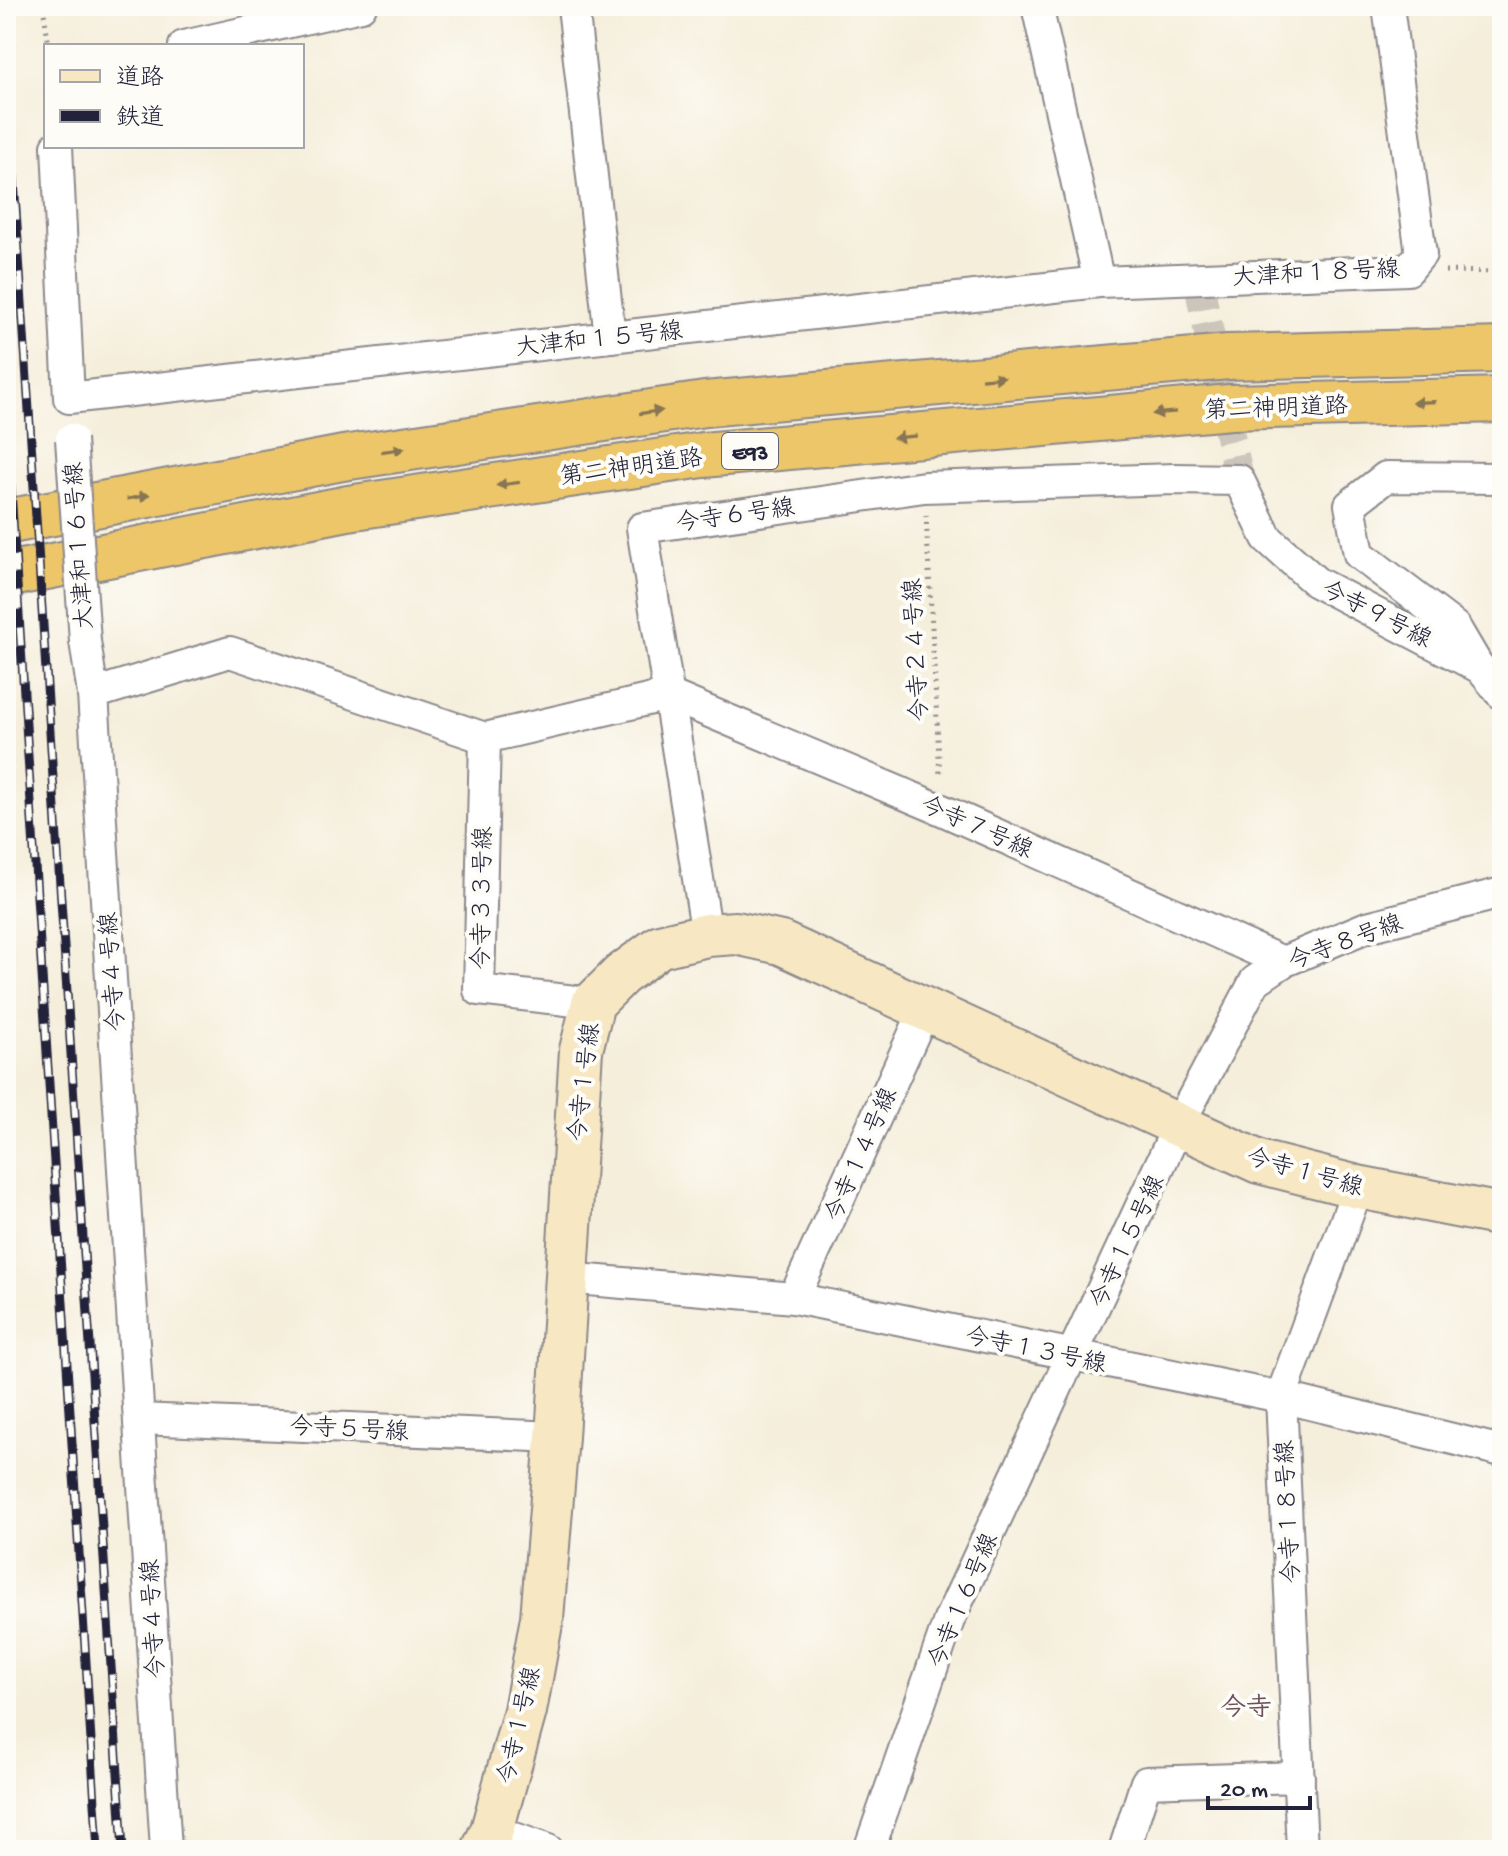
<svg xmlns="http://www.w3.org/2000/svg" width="1508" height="1856" font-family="'Gochi Hand','Klee One',sans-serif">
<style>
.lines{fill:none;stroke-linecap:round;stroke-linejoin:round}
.street-tunnel{stroke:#cbc5bb;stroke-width:30;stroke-dasharray:30 15;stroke-linecap:butt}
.street-casing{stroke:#8c888b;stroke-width:34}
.secondary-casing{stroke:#8c888b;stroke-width:46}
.highway-casing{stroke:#8c888b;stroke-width:48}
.path{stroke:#8c888b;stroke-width:5;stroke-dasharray:2 6;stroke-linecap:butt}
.street{stroke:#fff;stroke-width:30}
.secondary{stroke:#f7e8c3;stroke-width:42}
.highway{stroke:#ecc669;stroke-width:44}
.rail-casing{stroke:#22223b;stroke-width:9}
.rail{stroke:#fdfcf7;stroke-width:6;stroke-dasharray:18;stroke-linecap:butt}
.street-bridge-casing{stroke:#8c888b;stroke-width:34;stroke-linecap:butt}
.street-bridge{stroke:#fff;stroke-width:30}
.oneway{fill:#877452}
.labels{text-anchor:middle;stroke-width:8;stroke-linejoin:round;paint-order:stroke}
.shield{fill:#fdfcf7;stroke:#646373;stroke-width:2}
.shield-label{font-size:22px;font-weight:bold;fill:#22223b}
.street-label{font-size:24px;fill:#22223b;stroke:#fdfcf7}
.neighbourhood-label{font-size:26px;font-weight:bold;fill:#6d525c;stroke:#fdfcf7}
</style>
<rect width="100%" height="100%" fill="#fdfcf7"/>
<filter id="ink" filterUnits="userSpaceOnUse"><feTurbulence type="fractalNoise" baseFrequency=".0125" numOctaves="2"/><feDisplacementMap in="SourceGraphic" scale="16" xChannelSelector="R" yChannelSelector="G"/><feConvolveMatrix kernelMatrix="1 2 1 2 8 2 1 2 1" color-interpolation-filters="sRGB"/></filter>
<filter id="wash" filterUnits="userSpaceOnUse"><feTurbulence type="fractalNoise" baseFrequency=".006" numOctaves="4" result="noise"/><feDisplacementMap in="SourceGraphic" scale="32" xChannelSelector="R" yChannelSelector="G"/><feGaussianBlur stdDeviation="1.8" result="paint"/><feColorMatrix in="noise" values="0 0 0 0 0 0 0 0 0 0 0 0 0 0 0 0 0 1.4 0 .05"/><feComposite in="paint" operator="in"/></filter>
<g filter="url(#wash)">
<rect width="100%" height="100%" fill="#f5eedb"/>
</g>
<g filter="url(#ink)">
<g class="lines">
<polyline class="street-tunnel" points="1198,279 1239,480"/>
<defs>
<g id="street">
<polyline points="573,6 610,337"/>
<polyline points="184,46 361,6"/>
<polyline points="57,146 69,398 1099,282 1037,6"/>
<polyline points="1099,282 1408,270 1421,254 1388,6"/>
<polyline points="85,641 93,694"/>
<polyline points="1478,666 1455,627 1359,554 1350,505 1386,477 1502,478"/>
<polyline points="485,738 479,990 593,1003"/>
<polyline points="707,935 642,528 924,487 1175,479 1239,480 1267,538 1316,582 1480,668 1502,694"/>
<polyline points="566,1278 794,1298 1281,1397 1502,1451"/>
<polyline points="794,1298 925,1009"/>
<polyline points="140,1419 557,1437"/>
<polyline points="492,1830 548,1850"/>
<polyline points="166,1850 93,694 230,652 485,738 669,695 942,810 1283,962"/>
<polyline points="869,1850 949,1620 1179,1124 1255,981 1283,962 1367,927 1502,893"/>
<polyline points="1124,1850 1146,1782 1299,1777"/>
<polyline points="1302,1850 1281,1397 1358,1187"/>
</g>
<polyline id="secondary" points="483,1850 492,1830 525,1711 542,1618 557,1437 581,1050 593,1003 621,975 660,946 707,935 736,933 781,943 1259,1162 1358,1187 1502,1215"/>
<g id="highway">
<polyline points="6,522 343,458 705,404 1228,357 1502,350"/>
<polyline points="6,575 348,508 703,455 1230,407 1502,400"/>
</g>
</defs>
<use href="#street" class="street-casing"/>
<use href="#secondary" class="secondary-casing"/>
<use href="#highway" class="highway-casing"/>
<g class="path">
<polyline points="43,6 49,46"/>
<polyline points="1445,271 1502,272"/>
<polyline points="926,515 940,777"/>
</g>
<use href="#street" class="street"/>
<use href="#secondary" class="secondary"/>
<use href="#highway" class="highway"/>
<defs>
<g id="rail">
<polyline points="6,58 123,1850"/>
<polyline points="6,412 98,1850"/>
</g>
</defs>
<use href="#rail" class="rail-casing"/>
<use href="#rail" class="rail"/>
<defs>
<polyline id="street-bridge" points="71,439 85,641"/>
</defs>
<use href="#street-bridge" class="street-bridge-casing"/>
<use href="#street-bridge" class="street-bridge"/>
</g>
<defs><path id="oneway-solid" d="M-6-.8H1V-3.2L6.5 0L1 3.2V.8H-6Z" transform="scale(2)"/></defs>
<g class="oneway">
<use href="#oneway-solid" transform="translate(993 378) rotate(-5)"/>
<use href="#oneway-solid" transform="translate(1424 402) rotate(178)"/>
<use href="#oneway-solid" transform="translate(651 412) rotate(-8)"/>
<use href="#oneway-solid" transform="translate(1164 413) rotate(175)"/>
<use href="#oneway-solid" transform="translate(905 437) rotate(175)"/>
<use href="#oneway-solid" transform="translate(393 450) rotate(-8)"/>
<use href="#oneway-solid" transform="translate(508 484) rotate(172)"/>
<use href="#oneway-solid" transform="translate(138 497) rotate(-11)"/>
</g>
</g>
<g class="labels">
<rect class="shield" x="722" y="433" width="56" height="36" rx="6"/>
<g class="shield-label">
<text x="750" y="459">E93</text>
</g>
<g class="street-label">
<text transform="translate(1316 272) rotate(-3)" y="8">大津和１８号線</text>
<text transform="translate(599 338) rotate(-6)" y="8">大津和１５号線</text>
<text transform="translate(1276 407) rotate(-2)" y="8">第二神明道路</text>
<text transform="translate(631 466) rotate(-8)" y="8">第二神明道路</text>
<text transform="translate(735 514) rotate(-8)" y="8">今寺６号線</text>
<text transform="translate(78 546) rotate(-94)" y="8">大津和１６号線</text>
<text transform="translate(1377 613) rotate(27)" y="8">今寺９号線</text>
<text transform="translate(915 650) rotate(-93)" y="8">今寺２４号線</text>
<text transform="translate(977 826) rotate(24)" y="8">今寺７号線</text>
<text transform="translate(481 898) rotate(-89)" y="8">今寺３３号線</text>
<text transform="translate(1345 941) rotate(-20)" y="8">今寺８号線</text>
<text transform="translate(111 972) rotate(-94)" y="8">今寺４号線</text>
<text transform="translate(583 1082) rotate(-83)" y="8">今寺１号線</text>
<text transform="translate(860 1154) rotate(-66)" y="8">今寺１４号線</text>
<text transform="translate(1305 1171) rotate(16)" y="8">今寺１号線</text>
<text transform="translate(1126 1241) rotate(-65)" y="8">今寺１５号線</text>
<text transform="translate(1036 1349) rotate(12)" y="8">今寺１３号線</text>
<text transform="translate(349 1428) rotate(3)" y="8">今寺５号線</text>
<text transform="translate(1287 1512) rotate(-93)" y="8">今寺１８号線</text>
<text transform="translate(962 1600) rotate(-67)" y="8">今寺１６号線</text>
<text transform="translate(152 1619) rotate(-93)" y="8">今寺４号線</text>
<text transform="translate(518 1725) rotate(-77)" y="8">今寺１号線</text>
</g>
<g class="neighbourhood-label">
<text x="1246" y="1715">今寺</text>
</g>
</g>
<rect width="1508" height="1856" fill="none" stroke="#fdfcf7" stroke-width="32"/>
<rect x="44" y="44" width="260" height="104" fill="#fdfcf7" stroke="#a5a5ac" stroke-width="2"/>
<rect x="60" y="70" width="40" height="12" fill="#f7e8c3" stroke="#a5a5ac" stroke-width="2"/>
<text x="116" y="84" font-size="24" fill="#22223b">道路</text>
<rect x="60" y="110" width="40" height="12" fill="#22223b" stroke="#a5a5ac" stroke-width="2"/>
<text x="116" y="124" font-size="24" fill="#22223b">鉄道</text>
<path d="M1208 1796v12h102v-12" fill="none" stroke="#22223b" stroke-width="4"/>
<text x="1220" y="1796" font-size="24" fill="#22223b" stroke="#fdfcf7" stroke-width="6" paint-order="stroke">20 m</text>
</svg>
